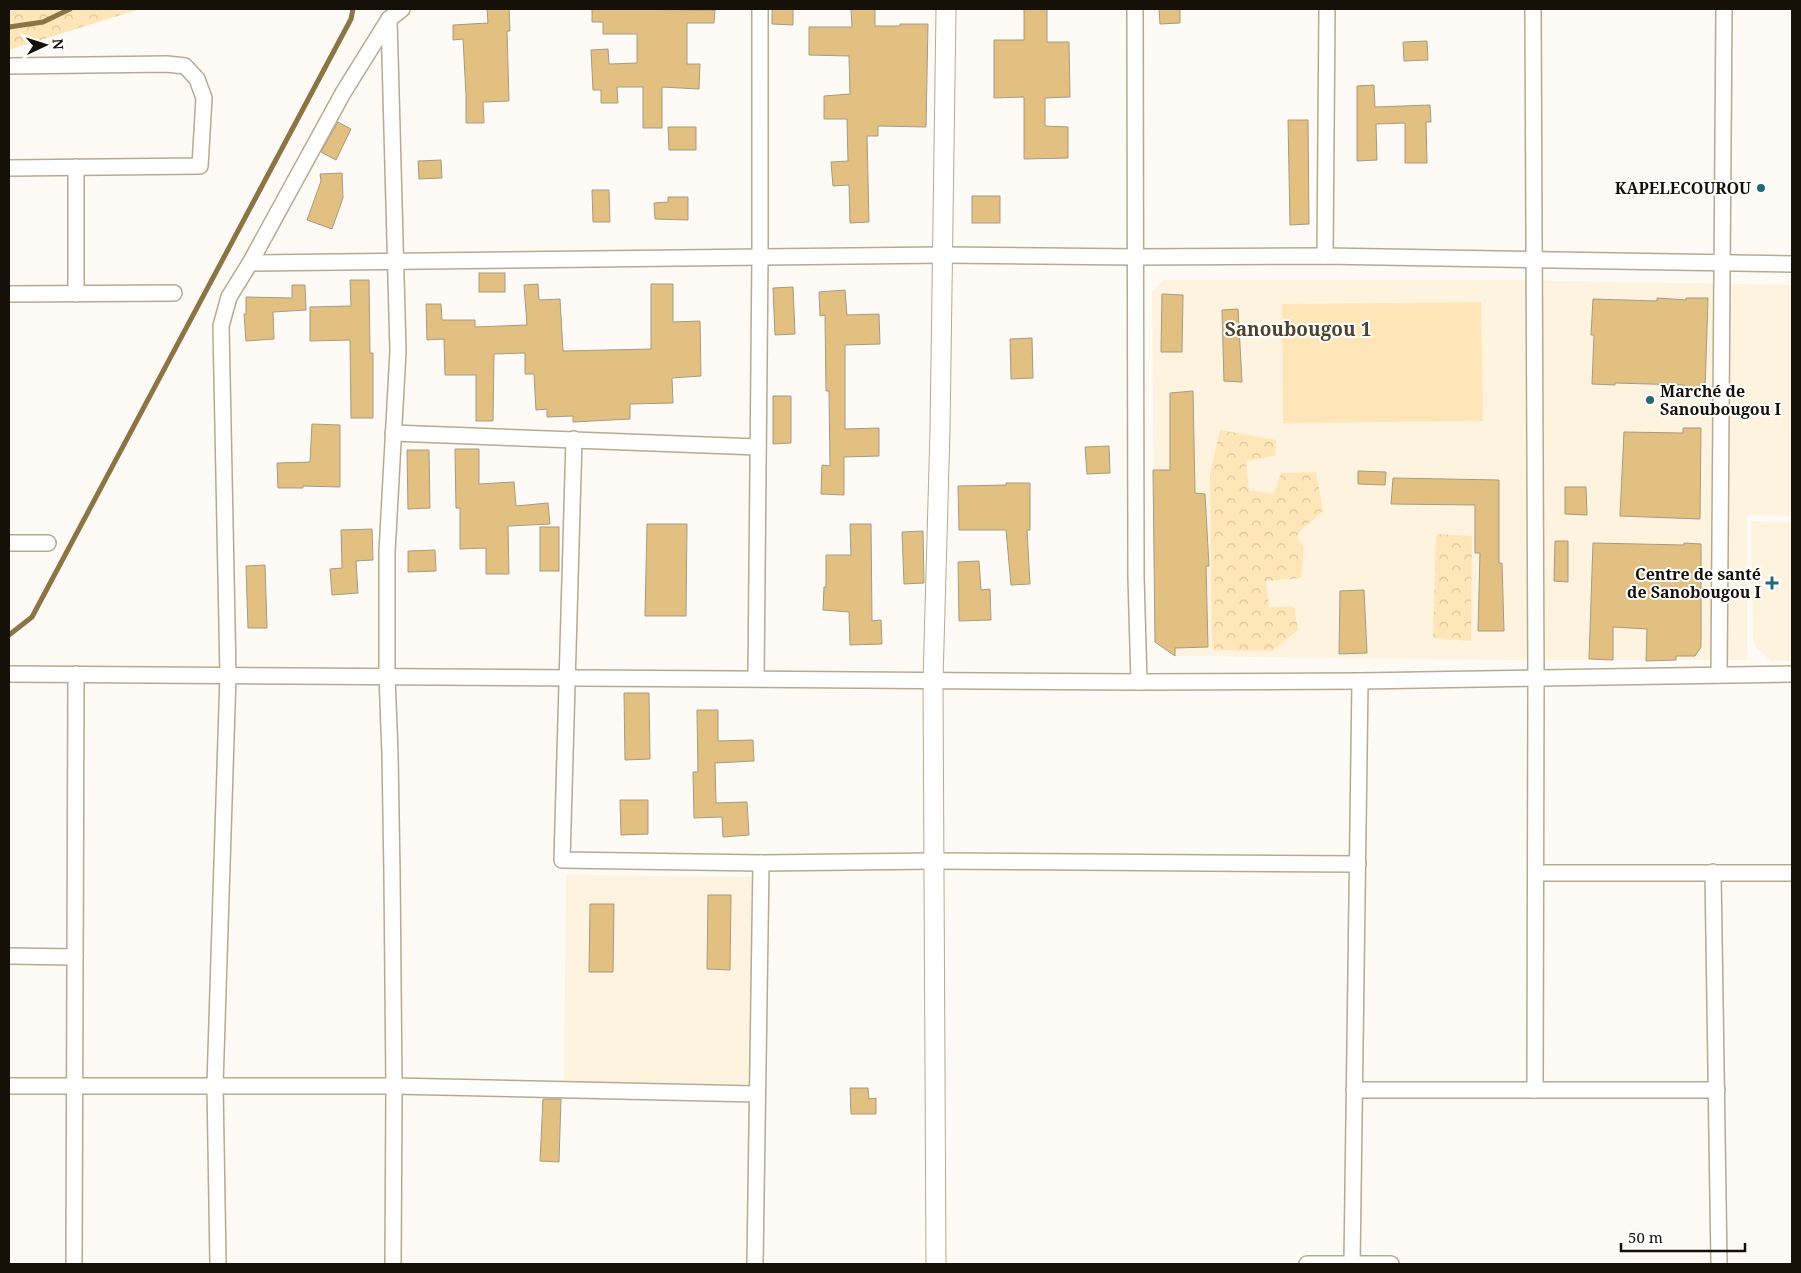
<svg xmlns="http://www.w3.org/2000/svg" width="1801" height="1273" font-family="'Noto Serif',serif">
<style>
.built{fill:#fef3df}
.forest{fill:url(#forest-crowns)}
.garden{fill:#ffe6b8}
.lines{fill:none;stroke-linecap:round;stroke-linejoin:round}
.stream{stroke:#8c7445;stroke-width:5}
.building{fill:#e2c081;stroke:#a89a82}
.minor-casing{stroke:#b7aa90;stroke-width:18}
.tertiary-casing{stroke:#b7aa90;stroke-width:21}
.minor{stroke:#fff;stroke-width:15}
.tertiary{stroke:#fff;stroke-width:19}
.poi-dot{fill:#236a78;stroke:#fff;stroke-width:2}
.labels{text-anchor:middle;stroke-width:4;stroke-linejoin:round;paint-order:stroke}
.poi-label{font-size:16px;font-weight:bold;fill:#161108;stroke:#fff;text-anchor:end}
.quarter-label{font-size:19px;font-weight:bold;fill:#4f432d;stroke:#fff}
</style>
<defs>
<pattern id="forest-crowns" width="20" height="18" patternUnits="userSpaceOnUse" patternTransform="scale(1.25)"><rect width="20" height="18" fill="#ffe6b8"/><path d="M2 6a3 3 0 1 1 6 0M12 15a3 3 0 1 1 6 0" fill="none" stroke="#dac49d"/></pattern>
</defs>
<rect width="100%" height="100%" fill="#fefbf6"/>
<g class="built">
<polygon points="1163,280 1510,280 1792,285 1792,516 1747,515 1747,660 1505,660 1175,656 1155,642 1152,292"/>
<polygon points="1751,521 1792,522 1792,661 1771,661 1753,644"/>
<polygon points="566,875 753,877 749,1084 564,1082"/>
</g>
<g class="forest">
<polygon points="9,9 140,9 9,50"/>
<polygon points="1220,430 1276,440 1275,456 1246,461 1249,490 1274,494 1281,473 1316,472 1323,511 1302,529 1297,536 1304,549 1301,578 1266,581 1269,607 1294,606 1298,630 1272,651 1212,650 1210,474"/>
<polygon points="1436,534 1472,536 1471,641 1433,638"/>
</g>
<polygon class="garden" points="1481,302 1483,421 1283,423 1282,304"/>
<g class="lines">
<g class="stream">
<polyline points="9,27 43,22 70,9"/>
<polyline points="9,635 32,617 351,19 353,9"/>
</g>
</g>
<g class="building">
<polygon points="487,9 509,9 510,31 507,31 509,101 483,102 484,123 466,123 466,95 463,39 453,40 453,25 488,23"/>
<polygon points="592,9 715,10 714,23 687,23 687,64 700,64 699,89 662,87 662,128 643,128 643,87 617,87 618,103 601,103 601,90 593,90 591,50 608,49 609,64 637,63 637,34 603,34 603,22 592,22"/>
<polygon points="772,9 793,9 793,25 772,24"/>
<polygon points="851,9 875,9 875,26 900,26 900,24 928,24 926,127 878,126 878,136 867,136 869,222 850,223 849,185 833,186 831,162 848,161 847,119 824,119 824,96 850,94 849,56 809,55 809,27 852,27"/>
<polygon points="1024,9 1047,9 1047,42 1069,42 1070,97 1045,98 1045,126 1068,127 1068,158 1024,159 1024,97 994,98 994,40 1024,40"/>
<polygon points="1159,9 1180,9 1180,23 1160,24"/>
<polygon points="1427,41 1428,60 1404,61 1403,42"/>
<polygon points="1374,85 1375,107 1430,105 1431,122 1426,122 1427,163 1405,163 1405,123 1376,124 1377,160 1357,161 1357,86"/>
<polygon points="1288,120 1308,120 1309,224 1290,225"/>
<polygon points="338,122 351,129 336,160 321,152"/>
<polygon points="668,127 696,127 696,150 669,150"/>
<polygon points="441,160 442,178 419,179 418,161"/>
<polygon points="342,173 343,198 332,229 307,220 321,181 320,174"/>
<polygon points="592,190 609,190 610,222 593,222"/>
<rect x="972" y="196" width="28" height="27"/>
<polygon points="668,197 688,197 688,220 655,219 654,203 668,202"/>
<rect x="479" y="273" width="26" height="19"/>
<polygon points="350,280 369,280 370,353 373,353 373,418 351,418 350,340 310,341 310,307 351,306"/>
<polygon points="538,284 539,300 560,299 563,351 651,349 651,284 673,284 673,322 700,321 701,376 672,378 673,403 630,404 630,419 573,422 573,416 547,417 547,409 536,410 534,374 525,374 525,353 494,354 493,421 476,421 476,375 445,375 444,339 427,340 426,304 441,304 442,320 475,320 475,327 527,325 524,285"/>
<polygon points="292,285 305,285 306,310 273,312 274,339 246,341 244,314 246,314 246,297 292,298"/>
<polygon points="793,287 795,334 775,335 773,288"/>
<polygon points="845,290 847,315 879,314 880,344 845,345 845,429 879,428 879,456 844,457 844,495 821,494 822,465 830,466 829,391 826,391 825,315 820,316 819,292"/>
<polygon points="1162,294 1183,295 1182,352 1161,352"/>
<polygon points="1657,298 1686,300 1686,298 1708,298 1705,389 1684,388 1684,385 1615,383 1615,385 1592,384 1594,335 1591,335 1593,299 1657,301"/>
<polygon points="1238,309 1242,382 1224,381 1222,310"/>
<polygon points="1032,338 1033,378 1011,379 1010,339"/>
<polygon points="1193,391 1195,493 1205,494 1209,566 1206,566 1208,647 1175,648 1175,656 1155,642 1153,470 1170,470 1170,393"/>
<polygon points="773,396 791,396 791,443 773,444"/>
<polygon points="312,424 340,425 340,487 303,486 303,488 278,488 277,463 310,462"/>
<polygon points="1683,428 1701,428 1700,519 1620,516 1624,432 1683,433"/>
<polygon points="1109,446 1110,473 1087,474 1085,447"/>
<polygon points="455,449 479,449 479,484 514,482 516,506 548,503 550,524 508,526 509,574 486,574 486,548 460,549 460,508 456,508"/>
<polygon points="407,450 429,450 430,508 408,509"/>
<polygon points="1358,471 1386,472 1385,485 1358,484"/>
<polygon points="1393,478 1499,480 1499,563 1502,563 1504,631 1478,631 1480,553 1475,553 1475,505 1391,504"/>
<polygon points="1006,483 1030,483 1030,530 1027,530 1030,584 1011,585 1006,530 959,530 958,486 1006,485"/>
<polygon points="1565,487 1586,487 1587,515 1565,514"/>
<polygon points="647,524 687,524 686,616 645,616"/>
<polygon points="850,524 871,524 872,621 881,620 882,644 850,645 849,612 823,610 824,587 826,587 826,555 851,555"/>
<rect x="540" y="527" width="19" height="44"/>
<polygon points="372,529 373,560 356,561 358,593 332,595 330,569 342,568 341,530"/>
<polygon points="923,531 924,583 904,584 902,532"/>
<polygon points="1555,541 1568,541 1568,582 1554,581"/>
<polygon points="1593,543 1684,545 1684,543 1701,544 1701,647 1695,656 1676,656 1676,660 1646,661 1647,629 1613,627 1613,660 1589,659"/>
<polygon points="435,550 436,571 408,572 408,551"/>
<polygon points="979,561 981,590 990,589 991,620 959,621 958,562"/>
<polygon points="265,565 267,628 248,628 246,566"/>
<polygon points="1364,590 1367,653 1339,654 1340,591"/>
<polygon points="624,693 649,693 650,759 625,760"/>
<polygon points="697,710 718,710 718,741 753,740 754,761 715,763 716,803 747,802 749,835 723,837 722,817 694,818 693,772 698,772"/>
<polygon points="620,800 648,800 648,834 621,835"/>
<polygon points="708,895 731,895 730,970 707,969"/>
<polygon points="590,904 614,904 613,972 589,972"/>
<polygon points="850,1088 868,1088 869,1099 876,1098 876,1114 851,1114"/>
<polygon points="543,1099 561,1099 559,1162 540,1161"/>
</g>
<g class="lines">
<defs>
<g id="minor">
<polyline points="1135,9 1136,577 1139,682"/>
<polyline points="1533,9 1536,678 1535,1090"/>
<polyline points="389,19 398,351 387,552 387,675 390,754 392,874 394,1090 393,1264"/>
<polyline points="9,66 167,64 185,66 197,79 204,98 200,166 9,168"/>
<polyline points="1325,256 1327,9"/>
<polyline points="250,263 943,255 1136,257 1325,256 1792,264"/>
<polyline points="9,294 174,293"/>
<polyline points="76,294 76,167"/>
<polyline points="393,433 758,447"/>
<polyline points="574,439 562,860 761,863 934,861 1358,864"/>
<polyline points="9,543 48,543"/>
<polyline points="9,674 1139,682 1360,681 1792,674"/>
<polyline points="1719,675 1724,9"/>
<polyline points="756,679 760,257 760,9"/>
<polyline points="1713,872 1719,1264"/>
<polyline points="1537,873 1792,873"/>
<polyline points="9,956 75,957"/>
<polyline points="9,1086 394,1086 757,1094"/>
<polyline points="1354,1090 1717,1090"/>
<polyline points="74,1264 76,674"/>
<polyline points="218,1264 215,1085 228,675 221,326 229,297 250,263 343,93 389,19 402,9"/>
<polyline points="755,1264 761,863"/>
<polyline points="1307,1264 1391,1264"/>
<polyline points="1352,1264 1360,681"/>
</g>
<polyline id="tertiary" points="936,1264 933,681 940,430 946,9"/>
</defs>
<use href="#minor" class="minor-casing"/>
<use href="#tertiary" class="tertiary-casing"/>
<use href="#minor" class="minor"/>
<use href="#tertiary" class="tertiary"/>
</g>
<g class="poi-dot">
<circle cx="1761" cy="188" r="5"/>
<circle cx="1650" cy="400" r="5"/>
<path d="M1769.5 575.5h5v5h5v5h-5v5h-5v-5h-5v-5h5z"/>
</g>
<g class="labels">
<g class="poi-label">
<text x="1751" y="194">KAPELECOUROU</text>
<text x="1660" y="397" text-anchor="start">Marché de<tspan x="1660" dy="18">Sanoubougou I</tspan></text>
<text x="1761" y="580">Centre de santé<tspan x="1761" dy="18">de Sanobougou I</tspan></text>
</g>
<g class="quarter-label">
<text x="1298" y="336">Sanoubougou 1</text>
</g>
</g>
<rect width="1801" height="1273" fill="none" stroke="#161108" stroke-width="20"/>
<g transform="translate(45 45) rotate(86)" stroke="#ffffff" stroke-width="4" paint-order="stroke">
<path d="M0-4L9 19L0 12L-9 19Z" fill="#161108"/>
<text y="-8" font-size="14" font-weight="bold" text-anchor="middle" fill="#161108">N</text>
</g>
<path d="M1621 1243v8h124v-8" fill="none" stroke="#161108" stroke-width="2.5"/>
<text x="1628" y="1243" font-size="15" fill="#161108" stroke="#ffffff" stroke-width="4" paint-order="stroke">50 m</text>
</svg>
